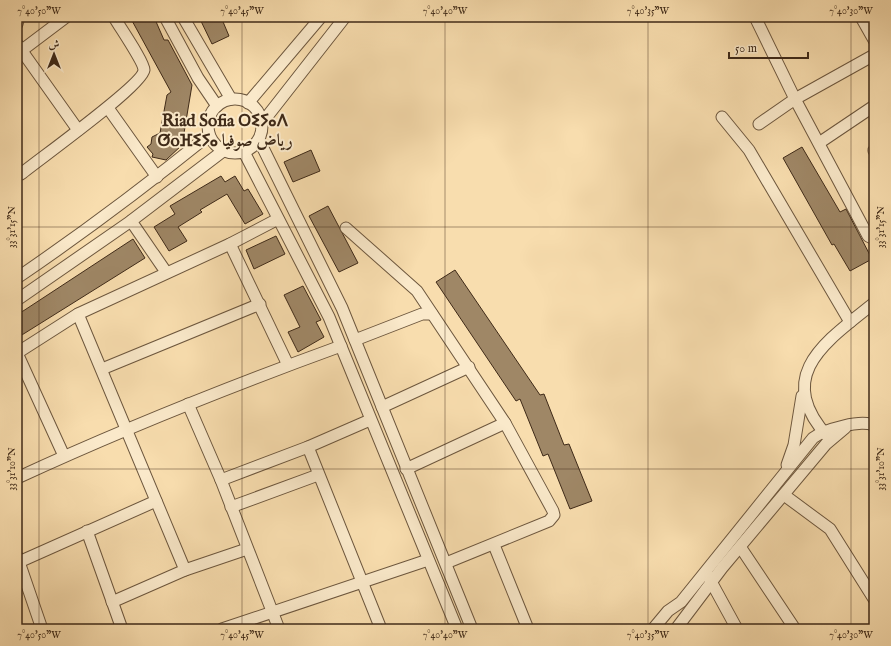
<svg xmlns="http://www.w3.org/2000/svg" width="891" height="646" font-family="'IM FELL English',Amiri,'Noto Sans Tifinagh',serif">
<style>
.building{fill:#9f8766;stroke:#3f2a18}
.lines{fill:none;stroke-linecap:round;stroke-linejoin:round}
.minor-casing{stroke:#6d573e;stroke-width:13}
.minor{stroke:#fae9ca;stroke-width:11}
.ticks{fill:none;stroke:#3f2a18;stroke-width:1;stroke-opacity:0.45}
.labels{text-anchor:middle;stroke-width:4;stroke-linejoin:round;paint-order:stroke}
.neighbourhood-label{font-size:17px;font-weight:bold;fill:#3f2a18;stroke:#fae9ca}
.neatline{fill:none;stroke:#3f2a18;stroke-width:1.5}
.ticks-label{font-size:10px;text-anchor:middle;fill:#3f2a18}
</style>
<rect width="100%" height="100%" fill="#f8ddae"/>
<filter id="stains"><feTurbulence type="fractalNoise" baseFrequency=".005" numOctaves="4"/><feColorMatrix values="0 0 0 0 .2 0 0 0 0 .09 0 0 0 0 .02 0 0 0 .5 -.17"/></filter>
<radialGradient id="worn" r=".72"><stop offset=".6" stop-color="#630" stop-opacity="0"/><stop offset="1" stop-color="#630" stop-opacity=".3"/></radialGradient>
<g class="building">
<polygon points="130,17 154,17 164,40 168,40 192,85 182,145 166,160 152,157 153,154 147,147 151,144 152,137 160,133 167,95 171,92"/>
<polygon points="199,17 221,17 229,36 212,44"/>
<polygon points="802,147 840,212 846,209 872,259 850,271 834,244 832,245 783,158"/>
<polygon points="311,150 320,171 293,182 284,162"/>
<polygon points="221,176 225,182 235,176 244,191 248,189 263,214 245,224 227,194 200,210 202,212 178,227 187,241 169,251 154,227 175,214 170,206"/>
<polygon points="328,206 358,263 339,272 309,216"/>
<polygon points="276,236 285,254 254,269 246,250"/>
<polygon points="133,239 145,258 17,338 17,315"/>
<polygon points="455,270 540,395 544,394 564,445 569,444 592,501 570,509 548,454 543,456 520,399 516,401 436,282"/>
<polygon points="303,286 321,320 316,322 324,337 298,352 288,332 300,327 284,295"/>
</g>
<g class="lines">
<defs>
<g id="minor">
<polyline points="165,17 198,78 217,106"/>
<polyline points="183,17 231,99"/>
<polyline points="755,17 795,99 874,55"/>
<polyline points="861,17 874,40"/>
<polyline points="17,24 19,17"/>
<polyline points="17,44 78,130"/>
<polyline points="17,54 66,17"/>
<circle cx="235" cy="126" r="27"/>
<polyline points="248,103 321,17"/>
<polyline points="108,108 157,177"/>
<polyline points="722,117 749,150 850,322"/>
<polyline points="262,123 345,17"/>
<polyline points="759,124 795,99 868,236 874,239"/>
<polyline points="259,140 342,308 472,629"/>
<polyline points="819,143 874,106"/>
<polyline points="874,151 874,150"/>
<polyline points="244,152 329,317 457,629"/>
<path d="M17,173l4,1c17,-14 122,-89 123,-104 0,-8 -25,-44 -30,-53"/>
<polyline points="131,221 166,272"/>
<polyline points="346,228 417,291 505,423 553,511 554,515 549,521 446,563"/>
<polyline points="230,244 288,365"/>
<path d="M17,278c66,-45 130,-93 192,-143"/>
<polyline points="17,300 131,221 223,151"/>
<polyline points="78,314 185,570"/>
<polyline points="355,340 422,314 432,314"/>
<polyline points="17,353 78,314 230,244 278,219"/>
<polyline points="17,353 64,456"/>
<polyline points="102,369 260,304"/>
<polyline points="188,404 221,480 279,629"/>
<polyline points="382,407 469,367"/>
<path d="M828,437c-56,-62 -1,-96 46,-134"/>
<polyline points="308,447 381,629"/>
<polyline points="787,465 794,445 802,396"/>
<polyline points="406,469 505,423"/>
<path d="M17,478c106,-49 214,-92 324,-132"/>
<polyline points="221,480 308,447 370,420"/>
<polyline points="784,495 830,529 874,599"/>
<polyline points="231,507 318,475"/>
<polyline points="87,531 122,629"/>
<polyline points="494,545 528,629"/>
<polyline points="741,548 795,629"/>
<polyline points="17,556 42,629"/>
<polyline points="19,562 156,501"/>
<polyline points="708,576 737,629"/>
<polyline points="112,602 185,570 247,549"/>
<polyline points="222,629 428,560"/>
<path d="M653,629l15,-18 13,-9 132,-164c10,-8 51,-20 61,-12"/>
<polyline points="676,629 722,568 826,444 845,428"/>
</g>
</defs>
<use href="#minor" class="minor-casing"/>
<use href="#minor" class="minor"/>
</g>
<path class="ticks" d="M39,17v612M242,17v612M445,17v612M648,17v612M851,17v612M17,227h857M17,469h857"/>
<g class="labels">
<g class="neighbourhood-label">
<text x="225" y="126">Riad Sofia ⵔⵉⵢⴰⴷ<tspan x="225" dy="20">ⵚoⴼⵉⵢⴰ رياض صوفيا</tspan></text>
</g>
</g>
<rect width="891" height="646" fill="none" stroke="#f8ddae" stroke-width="44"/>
<g transform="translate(54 54)" stroke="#fae9ca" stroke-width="3" paint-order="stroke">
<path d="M0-3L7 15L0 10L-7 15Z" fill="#3f2a18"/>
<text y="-6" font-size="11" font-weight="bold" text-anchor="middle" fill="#3f2a18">ش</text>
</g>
<path d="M729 52v6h79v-6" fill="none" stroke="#3f2a18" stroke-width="2"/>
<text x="735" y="52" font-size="12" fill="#3f2a18" stroke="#fae9ca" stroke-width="3" paint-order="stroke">50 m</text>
<rect x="22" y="22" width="847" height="602" class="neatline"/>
<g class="ticks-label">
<text x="39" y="14">7°40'50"W</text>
<text x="242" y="14">7°40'45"W</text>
<text x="445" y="14">7°40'40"W</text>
<text x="648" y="14">7°40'35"W</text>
<text x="851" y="14">7°40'30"W</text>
<text transform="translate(11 227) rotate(-90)" y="4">33°31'15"N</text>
<text transform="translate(880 227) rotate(-90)" y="4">33°31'15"N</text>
<text transform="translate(11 469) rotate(-90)" y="4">33°31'10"N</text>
<text transform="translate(880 469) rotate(-90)" y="4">33°31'10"N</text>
<text x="39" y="638">7°40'50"W</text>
<text x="242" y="638">7°40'45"W</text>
<text x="445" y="638">7°40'40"W</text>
<text x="648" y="638">7°40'35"W</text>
<text x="851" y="638">7°40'30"W</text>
</g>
<rect width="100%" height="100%" filter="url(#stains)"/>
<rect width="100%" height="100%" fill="url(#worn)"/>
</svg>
